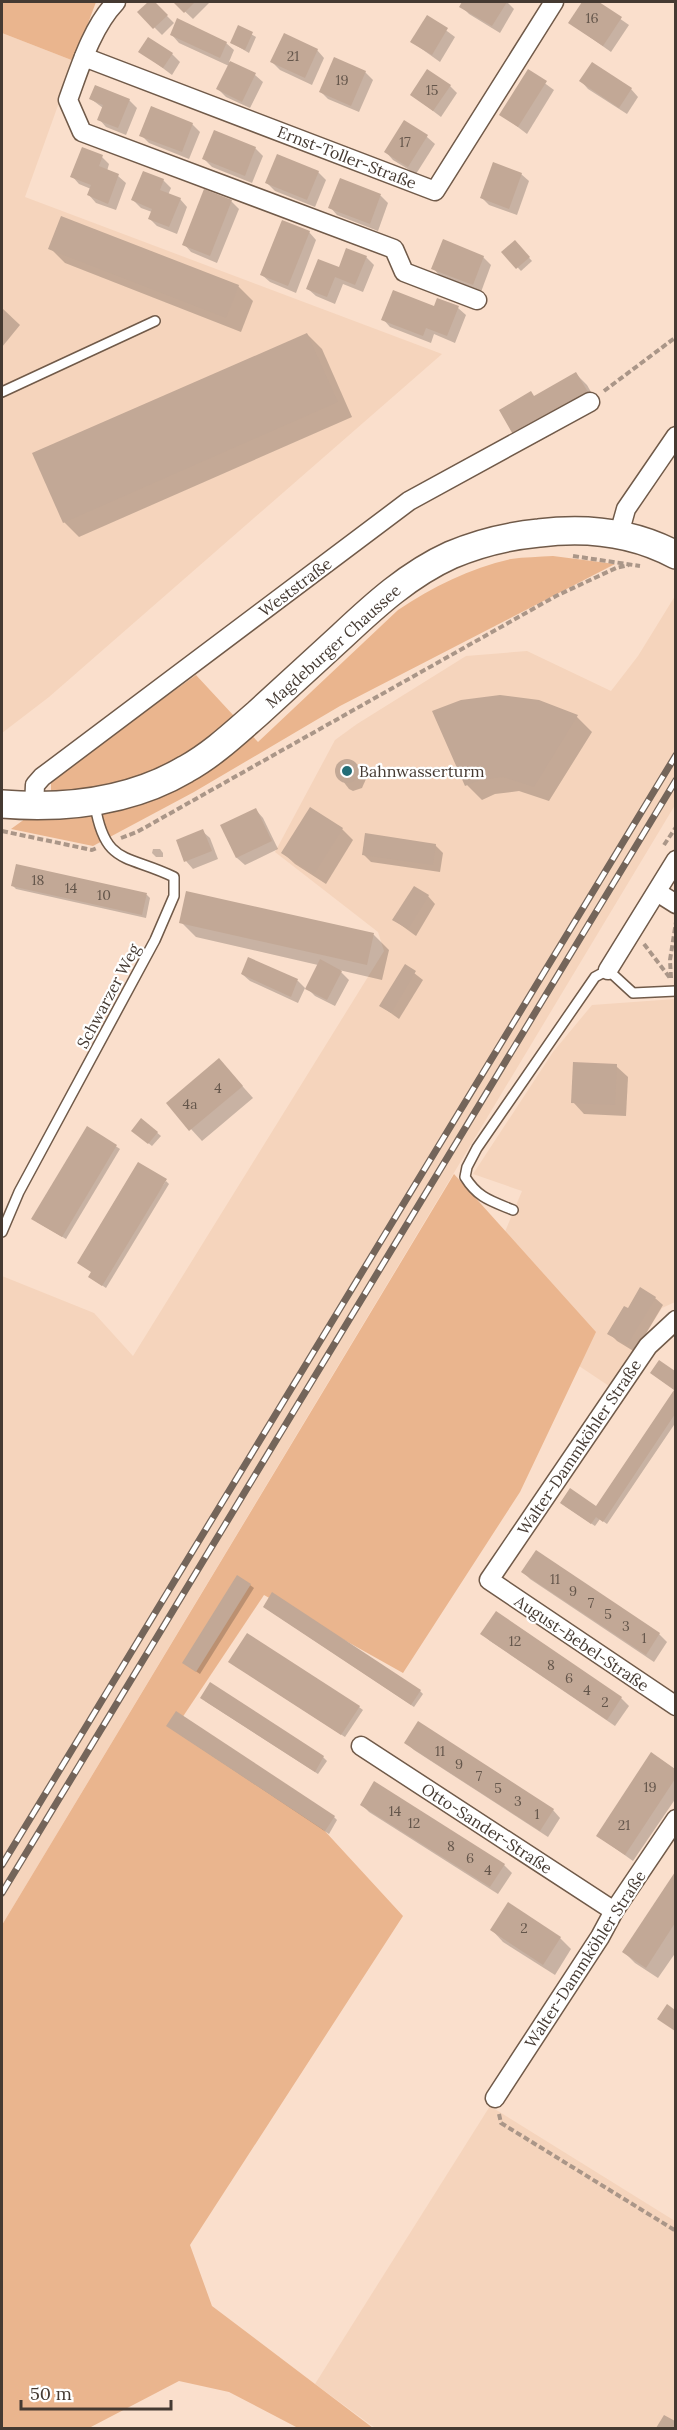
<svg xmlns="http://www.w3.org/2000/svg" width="677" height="2430" font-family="Lora,serif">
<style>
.built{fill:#f5d4bc}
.green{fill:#eab58e}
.shadow{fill:#0003}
.building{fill:#c2a896}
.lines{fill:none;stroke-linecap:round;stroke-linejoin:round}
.lane-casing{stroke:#705a49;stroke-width:12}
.street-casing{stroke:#705a49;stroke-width:21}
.primary-casing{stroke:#705a49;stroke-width:30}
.path{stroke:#aa9688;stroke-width:4;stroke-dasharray:6 3;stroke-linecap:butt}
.lane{stroke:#fff;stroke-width:9}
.street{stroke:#fff;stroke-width:18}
.primary{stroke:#fff;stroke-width:27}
.rail-casing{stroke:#74655a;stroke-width:7}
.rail{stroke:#fff;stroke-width:4.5;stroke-dasharray:14;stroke-linecap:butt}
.poi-dot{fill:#246d77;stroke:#fff;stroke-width:2}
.labels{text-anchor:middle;stroke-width:4.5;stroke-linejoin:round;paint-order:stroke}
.number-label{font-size:14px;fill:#64564b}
.street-label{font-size:16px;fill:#453a32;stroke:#fff}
.poi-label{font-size:16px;fill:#453a32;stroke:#fff;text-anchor:start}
</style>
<rect width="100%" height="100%" fill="#fadfcc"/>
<g class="built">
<polygon points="2,33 74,61 25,197 442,354 49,697 2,733"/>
<polygon points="675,596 675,805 2,1925 2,1276 94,1313 133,1356 384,951 378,932 275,852 335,740 357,724 466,656 527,651 611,691 638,656"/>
<polygon points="675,999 675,1302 662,1308 612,1388 564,1356 491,1265 522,1191 473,1174 553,1052 592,1005"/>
<polygon points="490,2106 675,2221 675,2428 375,2428 315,2384"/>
</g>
<g class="green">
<polygon points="2,2 96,2 74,61 2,33"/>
<path d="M553,556l62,8 -275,142 -146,86 -101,54 -82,-17 40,-29v-21l145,-104 62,67 140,-132c34,-23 73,-42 113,-51 13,-2 28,-2 42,-3z"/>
<polygon points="454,1174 596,1332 520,1492 403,1673 264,1595 174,1730 323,1829 403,1916 190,2245 212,2306 373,2428 298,2428 229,2392 179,2381 89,2428 2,2428 2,1925"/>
</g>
<g class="shadow">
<polygon points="150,2 153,2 174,23 162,35 139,12"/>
<polygon points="175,2 210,2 193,19"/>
<polygon points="464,2 507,2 514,9 500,33 469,14 461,6"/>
<polygon points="584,2 596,2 629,25 611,52 570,23"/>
<polygon points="428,17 455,37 440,62 412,42"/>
<polygon points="239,27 256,37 249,53 232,43"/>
<polygon points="172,35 226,43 234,50 229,62 255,75 263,82 250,108 226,97 218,89 229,66 179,43"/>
<polygon points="317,50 324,58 312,85 280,70 272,62"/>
<polygon points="140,51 172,54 180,62 172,75"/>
<polygon points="528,71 554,90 527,134 501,114"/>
<polygon points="365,72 373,80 359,112 328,99 321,92"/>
<polygon points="581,81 631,89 638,97 627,114 588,89"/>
<polygon points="450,86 457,93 441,117 412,95"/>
<polygon points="91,99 129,100 137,108 126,135 106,127 99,119 103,108"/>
<polygon points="404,122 427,137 435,144 416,174 393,160 386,152"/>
<polygon points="192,124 200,132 189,159 149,143 141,135"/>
<polygon points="255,148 263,156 252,183 212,167 204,159"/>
<polygon points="102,157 109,164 107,171 118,176 126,183 116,210 96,203 89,195 91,189 79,184 72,176"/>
<polygon points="318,172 326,180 315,207 275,191 267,183"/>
<polygon points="521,174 529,181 517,215 489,205 482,198"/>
<polygon points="163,180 171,188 168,195 180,199 187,207 177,234 157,226 150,219 152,212 141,208 133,200"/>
<polygon points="341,180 381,196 388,203 378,231 337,215 330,207"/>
<polygon points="231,201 239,209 217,263 191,252 184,244"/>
<polygon points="309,232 316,240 296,293 270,282 262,275"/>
<polygon points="515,242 532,261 521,271 503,252"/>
<polygon points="50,248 238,286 253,301 241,332 65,263"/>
<polygon points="366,257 374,265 363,292 343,284 335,304 316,296 308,289 340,269"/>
<polygon points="483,257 491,265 481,292 440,276 433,268"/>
<polygon points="2,308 20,325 2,347"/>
<polygon points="435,308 458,308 466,315 455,343 434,334 431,343 390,327 383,319"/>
<polygon points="307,334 322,349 352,417 79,537 64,522"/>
<polygon points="576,374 587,385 598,404 553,430 555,433 527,448 516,437 535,397"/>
<polygon points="539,702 577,717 592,732 549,801 519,791 495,794 482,800 467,785"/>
<polygon points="348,761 361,771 366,779 362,788 353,791 349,789 336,772 339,764"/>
<polygon points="256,810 263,818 278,849 245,865 237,858 222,826"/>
<polygon points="342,829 353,840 326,884 295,864 283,853"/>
<polygon points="202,831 210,838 218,859 193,869 186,861"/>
<polygon points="435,845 443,853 440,872 371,862 363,854"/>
<polygon points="153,849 160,849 163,853 163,857 156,857 152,853"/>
<polygon points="12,885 147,895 150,898 146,918 16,889"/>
<polygon points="428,896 435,904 416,936 394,920"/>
<polygon points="181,922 374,935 389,950 382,980 339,970 349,980 335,1006 315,996 307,988 318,965 196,937"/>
<polygon points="249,959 298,981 305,988 298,1003 250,981 242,974"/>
<polygon points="405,966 423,980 399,1019 381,1006"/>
<polygon points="219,1060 253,1098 202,1141 168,1104"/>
<polygon points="616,1066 628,1077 626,1116 584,1114 573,1102"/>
<polygon points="142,1120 161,1136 152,1146 137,1134"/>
<polygon points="88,1128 120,1149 66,1239 37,1222"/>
<polygon points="166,1181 169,1184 106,1288 94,1280"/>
<polygon points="655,1298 663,1305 635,1352 617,1341 609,1333 628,1310"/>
<polygon points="659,1362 676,1373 676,1422 607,1524 600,1519 595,1526 565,1506 596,1508 675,1390 651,1373"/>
<polygon points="536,1552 659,1634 667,1642 654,1662 530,1579 523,1572"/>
<polygon points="250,1585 254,1588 200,1674 188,1666"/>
<polygon points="264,1607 420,1691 423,1694 414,1707"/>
<polygon points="482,1634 621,1698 629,1706 615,1726 490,1641"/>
<polygon points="234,1665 359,1707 363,1710 345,1737"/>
<polygon points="210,1684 323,1757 327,1761 318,1774 205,1701"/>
<polygon points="172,1729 334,1817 337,1820 329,1834"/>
<polygon points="406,1743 553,1810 560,1818 548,1837 414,1750"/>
<polygon points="652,1754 676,1770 676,1798 633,1861 598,1836"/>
<polygon points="362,1805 504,1865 512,1873 498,1894 369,1812"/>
<polygon points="676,1874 676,1952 658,1978 635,1963 624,1952"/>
<polygon points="492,1930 560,1938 571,1949 555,1975 503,1942"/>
</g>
<g class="building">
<polygon points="148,2 155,2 168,15 153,29 137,12"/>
<polygon points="173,2 195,2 184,13"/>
<polygon points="462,2 507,2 492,26 459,7"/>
<polygon points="582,2 599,2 622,17 603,46 568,23"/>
<polygon points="427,15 448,28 432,55 410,42"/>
<polygon points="177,18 227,42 220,58 170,35"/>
<polygon points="238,25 253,32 245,50 230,43"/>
<polygon points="284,33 318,49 305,78 270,62"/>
<polygon points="148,37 173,53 163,68 138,52"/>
<polygon points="334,57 366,71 351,106 319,92"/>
<polygon points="230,61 256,73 242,102 216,89"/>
<polygon points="592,62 632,88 619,108 579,81"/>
<polygon points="427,69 451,85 433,111 410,95"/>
<polygon points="528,69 547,81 518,127 499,115"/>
<polygon points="95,85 130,99 118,128 97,120 103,105 89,99"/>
<polygon points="151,106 193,123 182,152 139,136"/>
<polygon points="404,120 428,135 408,167 384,152"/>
<polygon points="214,130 256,147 245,176 202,159"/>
<polygon points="82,147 103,155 99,166 119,174 108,204 87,195 91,185 70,177"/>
<polygon points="277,154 319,171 307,200 265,183"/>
<polygon points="493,162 522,173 509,209 480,198"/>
<polygon points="143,171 164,179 160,190 181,198 169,227 148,219 152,209 131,200"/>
<polygon points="340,178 381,194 370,224 328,208"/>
<polygon points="204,189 232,200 210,256 182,245"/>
<polygon points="61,216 239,285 226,318 48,249"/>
<polygon points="282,220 310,231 288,286 260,275"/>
<polygon points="443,239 484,256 473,285 431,269"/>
<polygon points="515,240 530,257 516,269 501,252"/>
<polygon points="346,248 367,256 355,285 335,277 327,297 306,289 318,259 339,267"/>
<polygon points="393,290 434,306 437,298 459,306 447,336 426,328 423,336 381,320"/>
<polygon points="307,333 338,402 63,523 32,453"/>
<polygon points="576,372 588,392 543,418 515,438 499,410 531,391 534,396"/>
<polygon points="500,695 539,700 578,715 534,787 503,777 480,780 465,786 432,711 461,700"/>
<circle cx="347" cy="771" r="12"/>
<polygon points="310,807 343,828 314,874 281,853"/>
<polygon points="256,808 272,841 236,858 220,825"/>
<polygon points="203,829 212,851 184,862 176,840"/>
<polygon points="365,833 436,844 433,865 362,855"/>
<polygon points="16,864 147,893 142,915 11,886"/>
<polygon points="414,886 429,895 408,929 392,920"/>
<polygon points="186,891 374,933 367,965 179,923"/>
<polygon points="248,957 298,979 291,997 241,974"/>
<polygon points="320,959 342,971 327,1000 305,989"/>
<polygon points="405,964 416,971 391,1013 379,1006"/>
<polygon points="219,1058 243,1086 189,1131 166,1103"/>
<polygon points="573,1062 617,1064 615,1105 571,1103"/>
<polygon points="141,1118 158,1132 148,1144 131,1131"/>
<polygon points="87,1126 117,1145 62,1237 31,1219"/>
<polygon points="138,1162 167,1179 102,1286 88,1277 91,1272 77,1263"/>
<polygon points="640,1287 656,1297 627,1345 607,1334 624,1306 628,1308"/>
<polygon points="659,1360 675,1371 675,1414 603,1522 596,1517 591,1524 560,1503 570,1488 596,1506 674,1390 650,1373"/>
<polygon points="536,1550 660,1633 646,1655 521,1572"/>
<polygon points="237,1575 251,1584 196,1672 182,1663"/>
<polygon points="272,1592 421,1690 411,1705 263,1607"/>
<polygon points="496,1611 622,1697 607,1720 480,1634"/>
<polygon points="247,1633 360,1706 341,1735 228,1662"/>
<polygon points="210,1682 324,1756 315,1772 200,1698"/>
<polygon points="176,1711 335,1816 325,1831 166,1726"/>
<polygon points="418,1721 554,1809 540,1831 404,1743"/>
<polygon points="651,1752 675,1769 675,1779 625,1855 596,1836"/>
<polygon points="374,1781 505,1864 490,1887 360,1805"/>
<polygon points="675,1872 675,1923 646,1968 622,1952"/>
<polygon points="508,1902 561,1937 543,1965 490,1930"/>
<polygon points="667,2004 675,2010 675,2031 657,2019"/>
<polygon points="664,2415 675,2421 675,2428 656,2428"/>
</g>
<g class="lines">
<defs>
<g id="lane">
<polyline points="2,392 155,321"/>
<path d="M513,1210c-22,-9 -35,-12 -48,-33l2,-10 10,-19 118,-171 13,-7 25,23 43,-2"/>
<path d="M2,1232l17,-40 136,-252 19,-44v-19c-47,-23 -69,-11 -79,-72"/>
</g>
<g id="street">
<path d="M116,2c-24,25 -36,65 -48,98l14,32 312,117 10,23 73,28"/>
<polyline points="84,57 435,191 554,2"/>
<polyline points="619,534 626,509 676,436"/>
<polyline points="34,806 35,785 42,777 409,501 590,402"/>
<polyline points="657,892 676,904"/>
<polyline points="608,970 676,860"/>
<polyline points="676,1320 648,1346 489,1580 676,1706"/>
<polyline points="361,1746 614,1911"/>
<polyline points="495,2098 600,1937 614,1911 676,1819"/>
</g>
<path id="primary" d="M2,804c63,5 128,-2 184,-35 27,-15 49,-36 72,-56 28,-26 56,-51 84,-77 33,-31 67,-62 109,-81 28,-12 57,-19 88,-22 47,-6 94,-1 137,22"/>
</defs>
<use href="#lane" class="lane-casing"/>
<use href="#street" class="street-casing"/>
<use href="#primary" class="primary-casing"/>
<g class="path">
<polyline points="604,391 676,337"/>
<polyline points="573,556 640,566"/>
<polyline points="2,831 92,850 97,848"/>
<polyline points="121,838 137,832 556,596 616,568 629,565"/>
<polyline points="664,845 676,827"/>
<polyline points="644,944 670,978"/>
<polyline points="671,978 670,960 676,922"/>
<polyline points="499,2114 501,2123 676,2231"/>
</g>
<use href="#lane" class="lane"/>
<use href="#street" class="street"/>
<use href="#primary" class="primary"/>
<defs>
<g id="rail">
<polyline points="2,1865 676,755"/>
<polyline points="2,1893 676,780"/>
</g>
</defs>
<use href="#rail" class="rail-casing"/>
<use href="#rail" class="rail"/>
</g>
<circle class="poi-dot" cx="347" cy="771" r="6"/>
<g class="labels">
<g class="number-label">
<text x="592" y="23">16</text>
<text x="293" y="61">21</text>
<text x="342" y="85">19</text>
<text x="432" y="95">15</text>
<text x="405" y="147">17</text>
<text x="38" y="885">18</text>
<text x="71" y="893">14</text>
<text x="104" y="900">10</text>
<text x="218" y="1093">4</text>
<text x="190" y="1109">4a</text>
<text x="555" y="1584">11</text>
<text x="573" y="1596">9</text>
<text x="591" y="1608">7</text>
<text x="608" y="1619">5</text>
<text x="626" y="1631">3</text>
<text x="644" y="1643">1</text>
<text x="515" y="1646">12</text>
<text x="551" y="1670">8</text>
<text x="569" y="1683">6</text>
<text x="587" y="1695">4</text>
<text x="605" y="1707">2</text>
<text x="440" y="1756">11</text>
<text x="459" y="1769">9</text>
<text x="479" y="1781">7</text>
<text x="650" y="1792">19</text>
<text x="498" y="1793">5</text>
<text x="518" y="1806">3</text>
<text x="395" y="1816">14</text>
<text x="537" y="1819">1</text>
<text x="414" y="1828">12</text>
<text x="624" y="1830">21</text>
<text x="451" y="1851">8</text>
<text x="470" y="1863">6</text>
<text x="488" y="1875">4</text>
<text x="524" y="1933">2</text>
</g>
<g class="street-label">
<text transform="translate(347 157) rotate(21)" y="6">Ernst-Toller-Straße</text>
<text transform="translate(295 587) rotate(-37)" y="6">Weststraße</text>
<text transform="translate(333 646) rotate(-42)" y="6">Magdeburger Chaussee</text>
<text transform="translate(108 996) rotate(-62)" y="6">Schwarzer Weg</text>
<text transform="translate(579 1447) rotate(-56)" y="6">Walter-Dammköhler Straße</text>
<text transform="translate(582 1643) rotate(34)" y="6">August-Bebel-Straße</text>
<text transform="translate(487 1828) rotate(33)" y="6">Otto-Sander-Straße</text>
<text transform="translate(585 1959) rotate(-57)" y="6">Walter-Dammköhler Straße</text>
</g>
<g class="poi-label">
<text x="359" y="777">Bahnwasserturm</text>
</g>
</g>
<rect width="677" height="2430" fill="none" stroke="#453a32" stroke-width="6"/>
<path d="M21 2400v9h150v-9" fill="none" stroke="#453a32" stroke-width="3"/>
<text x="30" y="2400" font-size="18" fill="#453a32" stroke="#ffffff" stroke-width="4.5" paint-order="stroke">50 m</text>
</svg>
